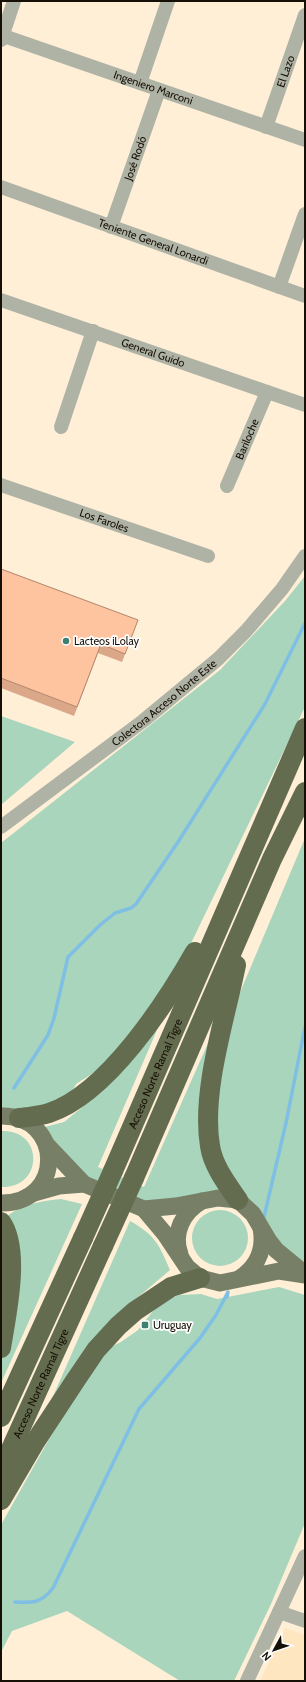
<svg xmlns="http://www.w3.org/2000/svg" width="306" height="1682" font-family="Cabin,sans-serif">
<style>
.built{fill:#fee6c1}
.green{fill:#a8d5bc}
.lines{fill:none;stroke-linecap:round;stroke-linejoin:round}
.stream{stroke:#80bfe4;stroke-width:3.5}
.minor{stroke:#afb3a5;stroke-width:14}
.major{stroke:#777f66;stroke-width:17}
.highway{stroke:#636c4f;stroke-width:20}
.highway-bridge{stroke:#636c4f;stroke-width:20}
.wall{fill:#daa889}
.building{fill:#fec39f;stroke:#b2886f}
.poi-dot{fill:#3d8072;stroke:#fff;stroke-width:1.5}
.labels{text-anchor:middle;stroke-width:3.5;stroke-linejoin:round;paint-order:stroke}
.street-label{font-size:11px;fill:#160f05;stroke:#fff}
.poi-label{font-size:11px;fill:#160f05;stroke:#fff;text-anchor:start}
</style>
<rect width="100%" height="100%" fill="#ffefd7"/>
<polygon class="built" points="285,1628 305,1635 305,1681 260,1681"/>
<g class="green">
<polygon points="305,576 305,707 182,962 115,1059 76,1084 69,1098 60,1105 1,1111 1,843 220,670 285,601"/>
<polygon points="1,716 75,742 1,805"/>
<polygon points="305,838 305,1265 293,1260 216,1158 215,1115 233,1009"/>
<polygon points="160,1023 98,1167 144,1187 217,1023 206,1075 226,1193 141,1202 95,1186 41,1128 64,1122 85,1105 126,1063"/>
<path d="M1,1131c42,-3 44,57 0,56z"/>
<path d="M61,1199l21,5 -81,179 6,-167c16,-12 35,-15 54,-17z"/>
<circle cx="220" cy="1238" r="28"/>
<path d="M130,1221c25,14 29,23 40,49l-39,33 -84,107z"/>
<polygon points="279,1287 305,1295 305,1523 271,1604 234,1681 180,1681 67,1611 12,1631 1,1652 1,1525 48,1441 85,1381 110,1347 121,1342 138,1330 160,1302 179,1295 201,1294 217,1299"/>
</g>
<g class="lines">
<g class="stream">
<polyline points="14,1088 48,1035 54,1018 68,957 100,925 115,913 131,908 136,904 178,842 265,704 305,623"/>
<polyline points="264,1217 286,1123 305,1027"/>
<path d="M15,1602c19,1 26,1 38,-14l86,-179 61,-71 16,-23 12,-23 -1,5"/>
</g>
<g class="minor">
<path id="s1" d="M1,35l304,105"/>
<polyline points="1,40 14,1"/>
<polyline points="140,83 168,1"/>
<path id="s2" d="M266,127l39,-112"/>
<path id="s3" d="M1,187l304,109"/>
<path id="s4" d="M111,227l48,-137"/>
<polyline points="279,287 305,214"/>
<path id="s5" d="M1,300l304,105"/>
<polyline points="61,427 93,331"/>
<path id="s6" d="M1,485l207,71"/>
<path id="s7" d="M227,486l40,-94"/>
<path id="s8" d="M1,827l142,-106 75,-62 28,-28 36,-42 23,-33"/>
<polyline points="279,1612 305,1621"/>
<polyline points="247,1681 305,1556"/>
</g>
<g class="major">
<path d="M1,1116c63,-1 64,88 0,87"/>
<polyline points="46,1144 84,1184 144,1209 176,1206 218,1198 238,1200 253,1214 269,1241 276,1250 305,1274"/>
<polyline points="34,1193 59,1186 84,1184"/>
<polyline points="144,1209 165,1234 187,1267 200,1278 220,1283 279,1271 305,1275"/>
<path d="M180,1254c-8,-21 3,-42 22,-53"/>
<path d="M240,1278c18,-12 25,-29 21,-50"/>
</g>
<g class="highway">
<path d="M236,965c-11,54 -35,127 -26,181 3,20 17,38 28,54"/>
<path d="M19,1118c10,-1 21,-2 30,-5 58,-19 117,-110 146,-161"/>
<path id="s9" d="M113,1171l192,-443"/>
<polyline points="134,1178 272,859 305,792"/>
<path d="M1,1222c20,28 5,94 0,126"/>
<polyline points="1,1417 83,1238"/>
<path id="s10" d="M1,1471l102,-225"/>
<polyline points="1,1500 35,1442 75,1381 96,1350 118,1326 135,1311 171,1287 200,1278"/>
</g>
<g class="highway-bridge">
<polyline points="83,1238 113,1171"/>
<polyline points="103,1246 134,1178"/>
</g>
</g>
<polygon class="wall" points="1,569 138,620 122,662 98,653 74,716 1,688"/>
<polygon class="building" points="1,569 138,620 125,654 101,644 77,707 1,678"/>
<g class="poi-dot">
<circle cx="66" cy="641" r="4"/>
<rect x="141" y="1321" width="8" height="8" rx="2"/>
</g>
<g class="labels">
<g class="street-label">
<text dy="4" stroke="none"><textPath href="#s2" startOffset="59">El Lazo</textPath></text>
<text dy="4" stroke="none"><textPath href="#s1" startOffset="161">Ingeniero Marconi</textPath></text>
<text dy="4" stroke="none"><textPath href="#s4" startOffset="73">José Rodó</textPath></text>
<text dy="4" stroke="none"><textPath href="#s3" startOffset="162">Teniente General Lonardi</textPath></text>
<text dy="4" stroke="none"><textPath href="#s5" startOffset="161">General Guido</textPath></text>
<text dy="4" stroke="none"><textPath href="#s7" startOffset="51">Bariloche</textPath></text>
<text dy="4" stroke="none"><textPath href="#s6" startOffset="109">Los Faroles</textPath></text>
<text dy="4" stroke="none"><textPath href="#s8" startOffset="205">Colectora Acceso Norte Este</textPath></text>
<text dy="4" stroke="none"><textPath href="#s9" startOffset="106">Acceso Norte Ramal Tigre</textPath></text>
<text dy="4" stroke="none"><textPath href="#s10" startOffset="96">Acceso Norte Ramal Tigre</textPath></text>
</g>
<g class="poi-label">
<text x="74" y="645">Lacteos iLolay</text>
<text x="153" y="1329">Uruguay</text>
</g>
</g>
<rect width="306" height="1682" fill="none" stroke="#160f05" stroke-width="4"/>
<g transform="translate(274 1650) rotate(230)" stroke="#ffffff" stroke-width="3" paint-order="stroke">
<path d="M0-3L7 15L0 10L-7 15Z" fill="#160f05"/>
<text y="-6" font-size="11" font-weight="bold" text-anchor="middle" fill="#160f05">N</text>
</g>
</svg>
